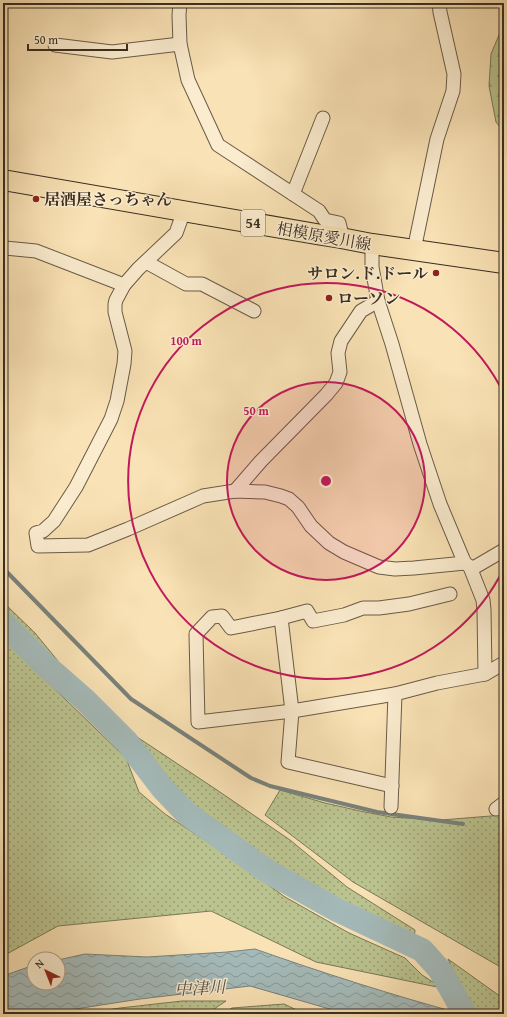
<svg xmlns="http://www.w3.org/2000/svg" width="507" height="1017" font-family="'Gentium Book Plus','Noto Serif JP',serif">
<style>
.green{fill:url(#green-dots);stroke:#7a7958}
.forest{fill:url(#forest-firs);stroke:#7a7958}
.water{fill:url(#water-waves);stroke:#79827c}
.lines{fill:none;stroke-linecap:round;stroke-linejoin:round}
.stream{stroke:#79827c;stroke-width:4}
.river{stroke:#a4bab9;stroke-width:24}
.street-casing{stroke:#695b46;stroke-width:15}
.primary-casing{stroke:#392e21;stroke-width:22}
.street{stroke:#fbeccf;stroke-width:13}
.primary{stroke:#f9e2b5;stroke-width:20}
.ring{fill:none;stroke:#c2185b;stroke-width:2}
.poi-dot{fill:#8f2418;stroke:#fbeccf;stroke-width:1.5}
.labels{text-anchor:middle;stroke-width:3;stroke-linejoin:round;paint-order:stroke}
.shield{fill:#fbeccf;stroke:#736755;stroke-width:1}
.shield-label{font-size:15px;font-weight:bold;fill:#392e21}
.poi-label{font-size:16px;font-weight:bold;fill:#392e21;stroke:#fbeccf;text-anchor:start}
.street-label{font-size:16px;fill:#392e21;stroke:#fbeccf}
.water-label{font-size:17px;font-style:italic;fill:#545147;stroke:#fbeccf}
.centre{fill:#c2185b;stroke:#fbeccf;stroke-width:2}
.ring-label{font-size:12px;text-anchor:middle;font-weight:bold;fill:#c2185b;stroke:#fbeccf;stroke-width:3;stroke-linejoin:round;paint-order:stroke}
</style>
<defs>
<pattern id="green-dots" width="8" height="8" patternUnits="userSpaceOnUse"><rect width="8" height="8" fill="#bbc490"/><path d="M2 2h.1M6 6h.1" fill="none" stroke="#99a075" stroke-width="1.8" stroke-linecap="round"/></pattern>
<pattern id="forest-firs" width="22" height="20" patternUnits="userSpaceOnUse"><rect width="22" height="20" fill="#bbc490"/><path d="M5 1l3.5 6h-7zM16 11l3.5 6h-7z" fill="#99a075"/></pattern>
<pattern id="water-waves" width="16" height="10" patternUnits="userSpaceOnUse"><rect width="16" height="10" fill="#a4bab9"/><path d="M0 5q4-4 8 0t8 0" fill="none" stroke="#879896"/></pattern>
</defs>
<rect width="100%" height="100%" fill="#f9e2b5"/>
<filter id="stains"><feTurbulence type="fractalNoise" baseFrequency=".005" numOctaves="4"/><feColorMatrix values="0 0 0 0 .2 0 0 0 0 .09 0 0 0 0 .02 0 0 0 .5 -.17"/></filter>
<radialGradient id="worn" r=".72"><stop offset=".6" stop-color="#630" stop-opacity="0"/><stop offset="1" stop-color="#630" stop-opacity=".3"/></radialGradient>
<g class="green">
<polygon points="3,602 35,633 58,661 53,665 3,617"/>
<polygon points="3,639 126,758 139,792 165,814 232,858 285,897 349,933 405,958 422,975 442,988 316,962 211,911 58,926 3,956"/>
<polygon points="116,723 214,788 290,840 347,887 415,930 414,940 371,922 337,905 246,847 185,804 164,780 146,757 127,738"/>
<polygon points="280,790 325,803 360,811 391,817 441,820 491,816 499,815 504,812 504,969 353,882 265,815"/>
<polygon points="448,959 504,999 504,1014 482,1014 466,1005 463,993"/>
<polygon points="182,1001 226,1001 211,1011 209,1014 79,1014 120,1008"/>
<polygon points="284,1004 303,1013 303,1014 223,1014 232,1008"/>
</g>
<polygon class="forest" points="504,23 504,132 496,122 489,86 491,54"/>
<path class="water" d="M255,949c68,24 137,46 207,65h-115l-97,-28 -110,13 -97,15h-40v-38l31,-11v18h24v-23l27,-6 62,3 80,-5z"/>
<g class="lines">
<polyline class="stream" points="3,568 131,699 251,778 270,786 377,812 463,824"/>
<polyline class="river" points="3,623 45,665 85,700 127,742 163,789 186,813 267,871 337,910 422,950 440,970 465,1014"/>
<defs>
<g id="street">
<polyline points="180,3 179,15 180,44 188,80 218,145 319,211 325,220 339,223 341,231 341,238"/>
<polyline points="55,45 112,52 180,44"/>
<polyline points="293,194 323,118"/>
<polyline points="184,211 176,233 138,269 124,285 116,300 115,304 115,312 125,351 124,364 117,401 111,419 76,487 54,521 43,531 36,533 38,546 88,545 128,529 203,496 235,491 265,492 281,496 289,499 298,507 311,526 329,543 344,552 379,567 395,569 414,568 465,563"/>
<polyline points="372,244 372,267 378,301 392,344 420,444 440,504 463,559 465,563 470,567 483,600 484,610 485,674"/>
<polyline points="3,249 5,248 36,251 124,285"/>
<polyline points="414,250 437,139 453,91 454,74 440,12 439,3"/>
<polyline points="146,262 186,284 202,284 254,311"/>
<polyline points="235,491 261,461 326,395 336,383 340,372 338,353 341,341 361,311 378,301"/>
<polyline points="470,567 475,567 504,550"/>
<polyline points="450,594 409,604 379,608 363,608 344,615 313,621 307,611 281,618 231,628 222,616 212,617 196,634 198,722 292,711 395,694 437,683 485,674 504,663"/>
<polyline points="281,618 292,711 288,762 392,786"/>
<polyline points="391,807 395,694"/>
<polyline points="496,809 504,803"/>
</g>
<polyline id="primary" points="3,180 322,235 341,238 372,244 414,250 504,263"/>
</defs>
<use href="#street" class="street-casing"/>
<use href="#primary" class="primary-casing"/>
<use href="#street" class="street"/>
<use href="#primary" class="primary"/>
</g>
<circle cx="326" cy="481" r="99" fill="#c2185b" fill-opacity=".12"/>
<g class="ring">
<circle cx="326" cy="481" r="99"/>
<path d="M504 568A198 198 0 1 1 504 394"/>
</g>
<g class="poi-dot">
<circle cx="36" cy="199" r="4"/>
<circle cx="436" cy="273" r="4"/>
<circle cx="329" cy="298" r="4"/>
</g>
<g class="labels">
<rect class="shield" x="241" y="210" width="24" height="26" rx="3"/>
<g class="shield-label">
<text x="253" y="228">54</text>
</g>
<g class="poi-label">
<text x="44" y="205">居酒屋さっちゃん</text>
<text x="428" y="279" text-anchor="end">サロン.ド.ドール</text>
<text x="337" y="304">ローソン</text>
</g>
<g class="street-label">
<text transform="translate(324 236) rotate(10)" y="6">相模原愛川線</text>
</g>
<g class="water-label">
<text transform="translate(200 988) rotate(-3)" y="6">中津川</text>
</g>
</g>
<circle cx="326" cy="481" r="6" class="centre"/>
<g class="ring-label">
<text x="186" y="345">100 m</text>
<text x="256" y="415">50 m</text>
</g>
<rect width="507" height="1017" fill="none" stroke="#f9e2b5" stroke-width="16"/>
<rect x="4" y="4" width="499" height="1009" fill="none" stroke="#392e21" stroke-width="2"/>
<rect x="8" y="8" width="491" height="1001" fill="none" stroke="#392e21"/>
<g transform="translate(46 971) rotate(317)"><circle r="19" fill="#fbeccf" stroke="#ada089"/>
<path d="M0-3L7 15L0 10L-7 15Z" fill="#8f2418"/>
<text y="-6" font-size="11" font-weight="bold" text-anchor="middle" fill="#392e21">N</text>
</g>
<path d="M28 44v6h99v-6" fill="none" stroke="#392e21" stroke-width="2"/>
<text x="34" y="44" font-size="12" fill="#392e21" stroke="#fbeccf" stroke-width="3" paint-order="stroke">50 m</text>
<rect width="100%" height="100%" filter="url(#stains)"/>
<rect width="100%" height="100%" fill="url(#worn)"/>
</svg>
